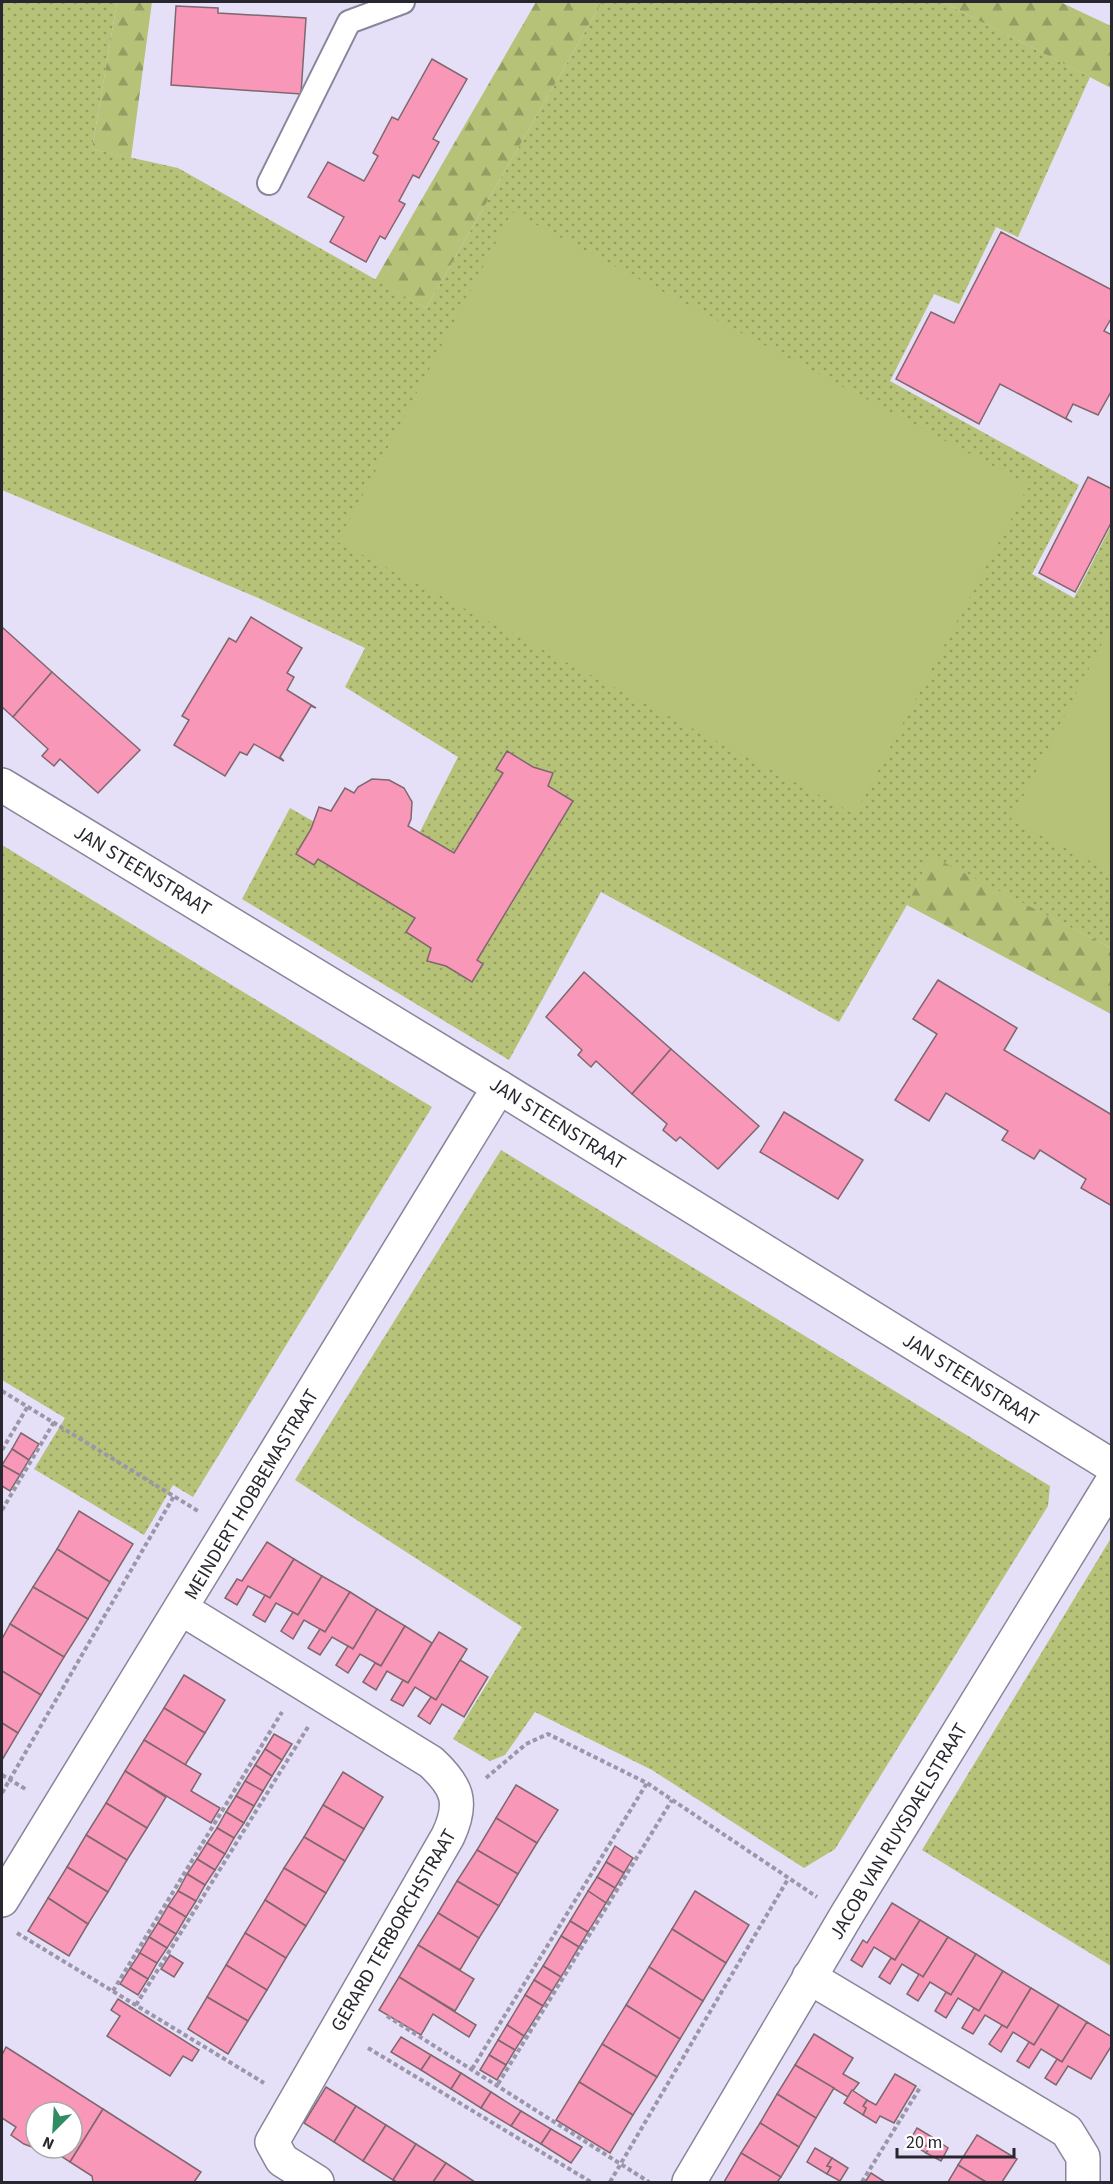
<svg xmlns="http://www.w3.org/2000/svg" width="1113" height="2184" font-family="'Source Sans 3',sans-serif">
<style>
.grass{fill:url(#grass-dots)}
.forest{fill:url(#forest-firs)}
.garden{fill:#b6c277}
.building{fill:#f997b8;stroke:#7f676e;stroke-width:1.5;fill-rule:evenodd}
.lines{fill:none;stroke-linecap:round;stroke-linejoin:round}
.service-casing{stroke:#89859a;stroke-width:26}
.minor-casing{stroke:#89859a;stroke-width:36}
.path{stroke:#9b97a9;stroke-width:4;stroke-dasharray:4.5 3;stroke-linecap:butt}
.service{stroke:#fff;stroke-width:22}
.minor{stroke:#fff;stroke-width:33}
.labels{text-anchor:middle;stroke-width:6;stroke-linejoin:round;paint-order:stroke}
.street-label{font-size:20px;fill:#28262e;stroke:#fff}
</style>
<defs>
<pattern id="grass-dots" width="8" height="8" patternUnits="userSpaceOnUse" patternTransform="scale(1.5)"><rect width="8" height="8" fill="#b6c277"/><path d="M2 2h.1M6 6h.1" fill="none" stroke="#949d62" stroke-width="1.8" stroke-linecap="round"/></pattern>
<pattern id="forest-firs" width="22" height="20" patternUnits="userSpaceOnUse" patternTransform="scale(1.5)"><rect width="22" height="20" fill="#b6c277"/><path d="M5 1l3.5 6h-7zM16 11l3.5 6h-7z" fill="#949d62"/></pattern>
</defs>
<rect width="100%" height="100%" fill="#e5e0f8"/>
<g class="grass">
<polygon points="2,2 117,2 92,149 178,168 426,308 602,2 943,2 1090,77 1018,237 996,227 959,304 934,294 890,381 1079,485 1032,574 1074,598 1111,526 1111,948 931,857 907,905 839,1022 601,892 509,1060 242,899 290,808 400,871 458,757 345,687 365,648 256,597 2,490"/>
<polygon points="2,845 432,1107 193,1497 173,1485 144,1535 34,1469 65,1418 2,1380"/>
<polygon points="501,1150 1050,1486 1048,1506 835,1849 804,1868 652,1770 535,1712 505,1755 490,1761 453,1739 522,1627 295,1480"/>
<polygon points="1111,1538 1111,1966 922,1850"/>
</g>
<g class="forest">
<polygon points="117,2 152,2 131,158 92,149"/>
<polygon points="536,2 602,2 426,308 375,280"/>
<polygon points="943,2 1060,2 1111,26 1111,88"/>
<polygon points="931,856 1111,948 1111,1014 907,905"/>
</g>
<g class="garden">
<polygon points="512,212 1029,485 855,814 338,542"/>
<polygon points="1111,626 1111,872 1011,820"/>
</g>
<g class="building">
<polygon points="176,6 218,8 218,13 306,18 301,94 171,85"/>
<polygon points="432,59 467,79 433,139 439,142 419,178 413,175 399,201 405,204 385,239 380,236 366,262 330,242 344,217 308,197 328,162 364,181 378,156 373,153 392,117 398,120"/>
<polygon points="1001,232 1112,290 1112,317 1104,331 1112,335 1112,390 1098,415 1073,404 1066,418 1072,422 1000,384 979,424 896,379 931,312 954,323"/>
<polygon points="1088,477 1112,489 1112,521 1075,592 1039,573"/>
<polygon points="251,617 302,648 287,673 294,677 287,690 316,708 311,706 280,757 284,761 254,744 247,755 240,752 225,776 174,745 189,720 182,716 229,638 236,642"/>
<polygon points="2,627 52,672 13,717 2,707"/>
<polygon points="52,672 140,750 98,793 60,759 54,766 42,756 48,749 13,717"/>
<polygon points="507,751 533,767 553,773 548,786 573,801 477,960 483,964 472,982 446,966 427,961 431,948 406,932 415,918 318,859 314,865 296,854 311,829 319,807 331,811 345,788 354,793 358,787 372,779 389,780 404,788 412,802 411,819 408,826 454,853 503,773 496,769"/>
<polygon points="584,972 671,1049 632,1094 596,1061 591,1067 578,1055 582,1050 546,1017"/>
<polygon points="938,980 1017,1028 1004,1050 1112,1115 1112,1206 1081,1188 1086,1179 1040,1150 1034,1159 1002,1140 1008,1131 946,1093 929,1121 895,1100 937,1034 913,1019"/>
<polygon points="671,1049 759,1126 718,1169 680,1137 676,1141 663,1130 667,1124 632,1094"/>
<polygon points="784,1112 863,1160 838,1199 760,1152"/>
<polygon points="21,1433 39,1444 29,1460 12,1449"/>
<polygon points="12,1449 29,1460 20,1475 2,1465"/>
<polygon points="2,1465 20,1475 10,1491 2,1486"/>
<polygon points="79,1511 133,1544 110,1582 57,1549"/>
<polygon points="267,1542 294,1559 270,1598 248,1586 237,1605 225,1598 237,1579 242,1581"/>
<polygon points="57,1549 110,1582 88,1619 33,1587"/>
<polygon points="294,1559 322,1576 298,1615 276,1603 265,1622 253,1615 265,1595 270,1598"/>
<polygon points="322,1576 350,1592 325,1632 304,1620 293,1639 281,1631 293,1612 298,1615"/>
<polygon points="33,1587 88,1619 64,1657 10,1624"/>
<polygon points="350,1592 377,1609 353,1649 332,1637 320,1655 308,1648 320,1629 325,1632"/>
<polygon points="377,1609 405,1626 381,1666 360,1654 348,1673 336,1665 348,1646 353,1649"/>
<polygon points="10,1624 64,1657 41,1695 2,1671 2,1639"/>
<polygon points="405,1626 432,1643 408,1683 387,1671 376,1690 363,1682 375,1663 381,1666"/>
<polygon points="439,1632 467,1649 436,1700 415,1687 403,1706 391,1700 403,1680 408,1683"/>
<polygon points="460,1660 488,1677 464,1717 442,1704 430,1724 418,1716 431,1697 436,1700"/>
<polygon points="2,1671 41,1695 18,1733 2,1723"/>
<polygon points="184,1675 225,1700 205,1733 164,1708"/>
<polygon points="164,1708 205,1733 185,1765 144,1740"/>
<polygon points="2,1723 18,1733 2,1760"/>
<polygon points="274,1734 292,1744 282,1760 265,1749"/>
<polygon points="144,1740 201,1774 191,1791 220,1808 211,1823 125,1771"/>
<polygon points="265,1749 282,1760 272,1776 255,1765"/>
<polygon points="255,1765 272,1776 263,1791 245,1781"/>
<polygon points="125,1771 166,1797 147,1828 106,1803"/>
<polygon points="343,1772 383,1797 364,1829 323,1805"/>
<polygon points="245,1781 263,1791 254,1806 236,1796"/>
<polygon points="516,1785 558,1810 537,1843 496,1818"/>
<polygon points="236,1796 254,1806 244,1823 226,1812"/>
<polygon points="106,1803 147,1828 127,1860 86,1835"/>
<polygon points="323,1805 364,1829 345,1861 304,1837"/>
<polygon points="226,1812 244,1823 234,1838 217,1828"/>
<polygon points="496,1818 537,1843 518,1874 477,1850"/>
<polygon points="217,1828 234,1838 225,1854 207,1843"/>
<polygon points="86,1835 127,1860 108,1892 67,1867"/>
<polygon points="304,1837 345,1861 326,1893 284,1868"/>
<polygon points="207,1843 225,1854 215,1870 197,1859"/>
<polygon points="615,1846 633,1858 624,1873 606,1862"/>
<polygon points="477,1850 518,1874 499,1906 457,1881"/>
<polygon points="197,1859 215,1870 205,1885 187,1874"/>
<polygon points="606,1862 624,1873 615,1888 597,1877"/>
<polygon points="67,1867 108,1892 88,1924 48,1898"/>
<polygon points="284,1868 326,1893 306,1926 265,1900"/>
<polygon points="187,1874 205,1885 196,1901 178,1891"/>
<polygon points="597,1877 615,1888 606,1903 588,1891"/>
<polygon points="457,1881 499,1906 479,1938 438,1913"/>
<polygon points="178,1891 196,1901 186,1917 168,1906"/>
<polygon points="588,1891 606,1903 588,1932 570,1921"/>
<polygon points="695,1891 749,1925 726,1963 672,1929"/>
<polygon points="48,1898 88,1924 69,1956 28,1931"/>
<polygon points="265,1900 306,1926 286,1958 245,1933"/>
<polygon points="892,1903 920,1920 895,1960 874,1947 862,1967 851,1960 863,1940 867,1943"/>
<polygon points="168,1906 186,1917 176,1934 158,1923"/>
<polygon points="438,1913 479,1938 460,1970 418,1945"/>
<polygon points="920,1920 948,1937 923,1977 902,1964 890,1984 879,1977 891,1958 895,1960"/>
<polygon points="570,1921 588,1932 579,1947 561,1936"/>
<polygon points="158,1923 176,1934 167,1948 149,1937"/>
<polygon points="672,1929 726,1963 703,2001 649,1967"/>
<polygon points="245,1933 286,1958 267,1990 226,1965"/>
<polygon points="561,1936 579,1947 561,1977 543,1966"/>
<polygon points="149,1937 167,1948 157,1963 139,1954"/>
<polygon points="948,1937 976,1954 951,1995 930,1982 918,2001 907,1994 919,1974 923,1977"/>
<polygon points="418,1945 474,1979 455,2011 399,1977"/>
<polygon points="140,1953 157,1963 148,1979 130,1968"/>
<polygon points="976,1954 1003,1971 979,2011 958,1998 946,2018 935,2011 946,1992 951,1995"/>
<polygon points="170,1955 183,1963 174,1977 161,1969"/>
<polygon points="226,1965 267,1990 248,2021 207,1997"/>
<polygon points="543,1966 561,1977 552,1991 534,1980"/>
<polygon points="649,1967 703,2001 680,2039 626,2005"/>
<polygon points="130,1968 148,1979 138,1995 120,1984"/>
<polygon points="1003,1971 1031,1988 1007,2028 985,2015 973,2034 962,2028 974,2008 979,2011"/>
<polygon points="399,1977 476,2025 469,2037 433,2014 421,2035 379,2010"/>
<polygon points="534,1980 552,1991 543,2006 525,1995"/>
<polygon points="1031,1988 1059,2005 1034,2045 1013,2032 1001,2052 989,2044 1002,2025 1007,2028"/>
<polygon points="525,1995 543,2006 524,2036 507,2025"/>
<polygon points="207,1997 248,2021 228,2054 188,2029"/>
<polygon points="118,1999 199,2050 192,2061 183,2056 170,2076 107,2036 120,2016 111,2010"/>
<polygon points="626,2005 680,2039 657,2077 602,2044"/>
<polygon points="1059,2005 1087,2022 1062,2062 1041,2049 1029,2068 1017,2061 1029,2042 1034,2045"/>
<polygon points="1087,2022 1112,2037 1112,2045 1091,2079 1068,2066 1056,2085 1045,2078 1057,2059 1062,2062"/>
<polygon points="507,2025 524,2036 515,2050 498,2040"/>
<polygon points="814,2034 853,2058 843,2074 859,2083 848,2097 795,2065"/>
<polygon points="401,2037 431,2055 421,2070 391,2052"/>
<polygon points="498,2040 515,2050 506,2065 489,2055"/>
<polygon points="602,2044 657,2077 633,2115 579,2082"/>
<path d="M6,2047l97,62 -33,53 -20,-13 -2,3 -8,-2 -16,-6 -13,-9 5,-8 -14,-9v-63zM36,2112h36v36h-36z"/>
<polygon points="431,2055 461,2073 451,2089 421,2070"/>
<polygon points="489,2055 506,2065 497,2080 480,2070"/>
<polygon points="795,2065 834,2088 816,2118 777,2094"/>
<polygon points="461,2073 491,2092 481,2108 451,2089"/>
<polygon points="895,2074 916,2086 894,2123 880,2116 876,2123 863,2115 866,2108 863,2106 867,2100 876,2105"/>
<polygon points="579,2082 633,2115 610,2153 556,2120"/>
<polygon points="326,2087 356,2106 334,2142 304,2123"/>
<polygon points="852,2090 867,2100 863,2106 866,2108 863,2115 844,2103"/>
<polygon points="491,2092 521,2111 511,2126 481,2108"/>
<polygon points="777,2094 816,2118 799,2147 760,2123"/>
<polygon points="356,2106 386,2125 363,2161 334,2142"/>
<polygon points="103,2109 201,2172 194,2182 93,2182 92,2176 70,2162"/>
<polygon points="521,2111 551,2129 541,2144 511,2126"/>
<polygon points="760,2123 799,2147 781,2177 741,2153"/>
<polygon points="386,2125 416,2144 393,2180 363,2161"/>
<polygon points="917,2128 932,2137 926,2146 930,2147 926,2153 909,2142"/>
<polygon points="551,2129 582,2147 571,2163 541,2144"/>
<polygon points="977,2135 1017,2159 1002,2182 986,2182 958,2165"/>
<polygon points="932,2137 948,2148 941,2161 926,2153 930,2147 926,2146"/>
<polygon points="416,2144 446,2163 433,2182 397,2182 393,2180"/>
<polygon points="815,2148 832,2158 827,2166 831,2167 827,2174 807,2162"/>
<polygon points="741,2153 781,2177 777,2182 724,2182"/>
<polygon points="832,2158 848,2168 840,2181 827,2174 831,2167 827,2166"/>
<polygon points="446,2163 475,2182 433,2182"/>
<polygon points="958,2165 986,2182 948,2182"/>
<polygon points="871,2173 885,2182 865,2182"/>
</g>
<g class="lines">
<defs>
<polyline id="service" points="269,183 349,22 403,2"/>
<g id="minor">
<polyline points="2,785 499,1087 1112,1466"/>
<path d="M182,1609l249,153c26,24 33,40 17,74l-176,306 10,18 35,22"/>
<polyline points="2,1900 499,1087"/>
<polyline points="809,1977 1067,2131 1083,2157 1083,2182"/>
<polyline points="689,2182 846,1916 1112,1482"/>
</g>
</defs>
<use href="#service" class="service-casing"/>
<use href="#minor" class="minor-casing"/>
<g class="path">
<polyline points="2,1391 198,1511"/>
<polyline points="2,1450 28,1406"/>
<polyline points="2,1510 54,1422"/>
<polyline points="2,1775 27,1790"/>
<polyline points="486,1778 526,1744 548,1734 647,1783 817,1897"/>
<polyline points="2,1793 174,1496"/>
<polyline points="17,1933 264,2083"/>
<polyline points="113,1991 282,1712"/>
<polyline points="136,2005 308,1727"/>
<polyline points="387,2016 649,2182"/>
<polyline points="368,2048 591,2182"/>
<polyline points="472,2069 647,1783"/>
<polyline points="498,2084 672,1800"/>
<polyline points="610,2182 788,1879"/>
<polyline points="862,2182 921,2086"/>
</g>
<use href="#service" class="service"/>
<use href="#minor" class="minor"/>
</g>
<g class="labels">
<g class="street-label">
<text transform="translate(143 870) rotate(31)" y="7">JAN STEENSTRAAT</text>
<text transform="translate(558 1123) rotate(32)" y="7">JAN STEENSTRAAT</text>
<text transform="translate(971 1379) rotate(32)" y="7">JAN STEENSTRAAT</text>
<text transform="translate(251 1494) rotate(-59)" y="7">MEINDERT HOBBEMASTRAAT</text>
<text transform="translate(898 1831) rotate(-59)" y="7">JACOB VAN RUYSDAELSTRAAT</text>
<text transform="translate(393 1930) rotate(-60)" y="7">GERARD TERBORCHSTRAAT</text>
</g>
</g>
<rect width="1113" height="2184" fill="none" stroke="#28262e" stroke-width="6"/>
<g transform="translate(54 2130) rotate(204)"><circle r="28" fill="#ffffff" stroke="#a9a8ab" stroke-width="1.5"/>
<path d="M0-4.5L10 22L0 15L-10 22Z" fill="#2f8c63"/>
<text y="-9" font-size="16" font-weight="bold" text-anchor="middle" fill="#28262e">N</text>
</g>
<path d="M897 2148v9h117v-9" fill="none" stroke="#28262e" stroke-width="3"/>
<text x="906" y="2148" font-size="18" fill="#28262e" stroke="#ffffff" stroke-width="4.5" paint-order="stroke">20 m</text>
</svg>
